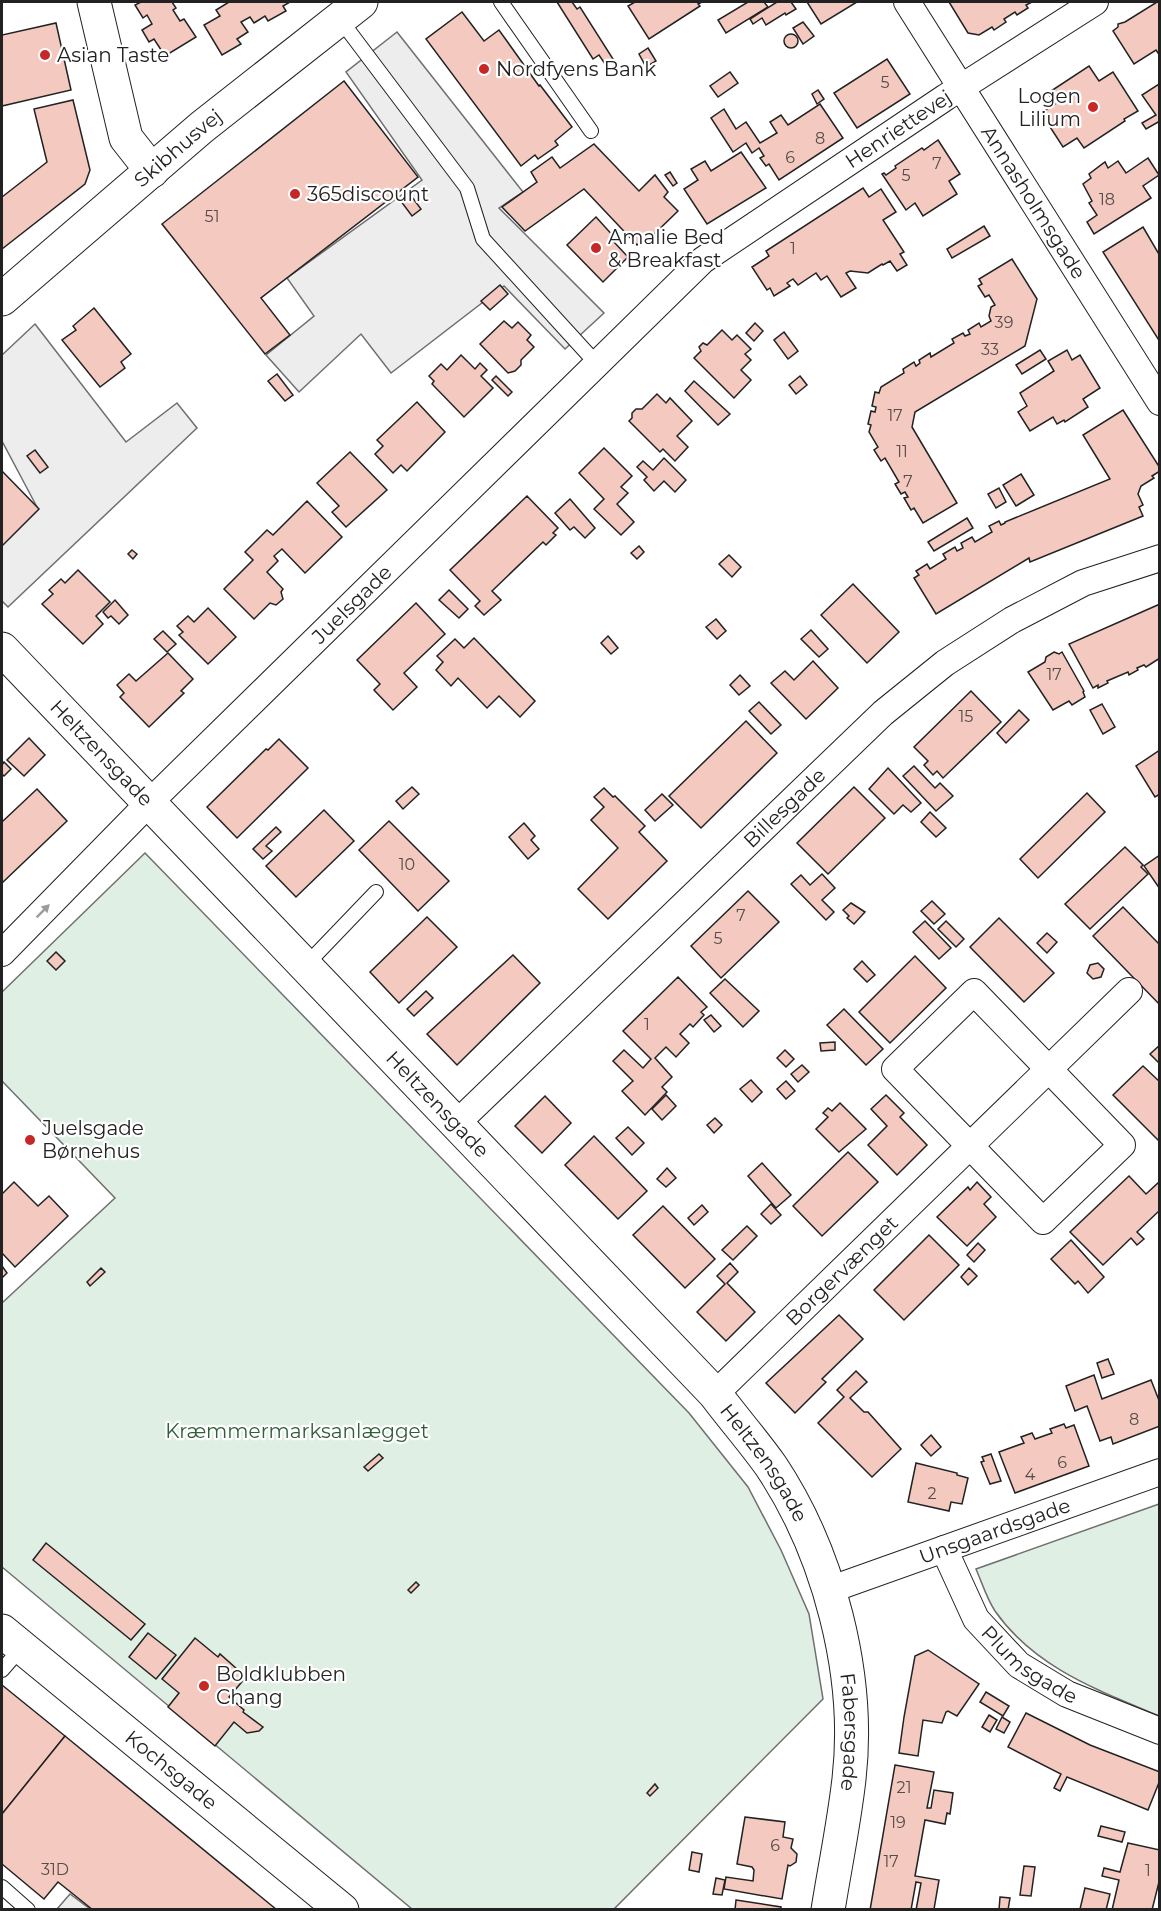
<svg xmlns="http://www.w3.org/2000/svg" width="1161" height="1911" font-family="Montserrat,sans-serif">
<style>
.green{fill:#e0efe3;stroke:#6f6f6f;stroke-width:1.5}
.parking{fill:#ededed;stroke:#6f6f6f;stroke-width:1.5}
.building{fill:#f3c9c0;stroke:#222;stroke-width:1.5}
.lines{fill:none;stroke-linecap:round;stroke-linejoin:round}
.service-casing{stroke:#222;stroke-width:16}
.minor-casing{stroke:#222;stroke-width:28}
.tertiary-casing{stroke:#222;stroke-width:35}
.secondary-casing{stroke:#222;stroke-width:35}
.service{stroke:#fff;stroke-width:14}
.minor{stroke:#fff;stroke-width:26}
.tertiary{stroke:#fff;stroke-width:33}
.secondary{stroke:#fff;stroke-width:33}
.oneway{fill:#9c9c9c}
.poi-dot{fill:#c62828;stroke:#fff;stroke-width:2}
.labels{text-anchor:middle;stroke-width:4.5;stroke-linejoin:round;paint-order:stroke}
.number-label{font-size:16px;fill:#564c4a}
.poi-label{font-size:20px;fill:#222;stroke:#fff;text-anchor:start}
.street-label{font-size:20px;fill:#222;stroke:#fff}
.park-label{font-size:20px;fill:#2f5e38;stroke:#fff}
</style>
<rect width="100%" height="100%" fill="#fff"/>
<g class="green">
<polygon points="145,853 689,1413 748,1487 781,1550 809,1614 823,1699 614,1909 412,1909 2,1567 2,1303 115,1198 2,1081 2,992"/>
<path d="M1159,1504h1l-1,212c-61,-26 -124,-48 -164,-105 -8,-12 -13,-28 -19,-42z"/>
</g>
<g class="parking">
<polygon points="397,32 523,192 499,208 604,313 565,349 504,286 391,373 361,334 299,392 266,355 314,316 287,278 422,180 346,72"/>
<polygon points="35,324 126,442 177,403 197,428 8,607 2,601 2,543 37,507 2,441 2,355"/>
<polygon points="70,1894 90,1909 57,1909"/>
</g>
<g class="building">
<polygon points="141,2 172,2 176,8 173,10 180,21 184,19 196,37 165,56 154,39 149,42 142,30 152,24 147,15 143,18 135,5"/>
<polygon points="229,2 290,2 283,6 286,11 268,21 265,16 254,23 250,17 241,22 248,32 237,39 241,44 222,55 204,25 220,16 216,10"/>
<polygon points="557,2 572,2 577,9 580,7 613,59 605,64 599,55 593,59"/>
<polygon points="635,2 702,2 698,4 700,6 649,39 628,6"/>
<polygon points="748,2 764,2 768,7 726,33 718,20"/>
<polygon points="777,2 791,2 796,9 786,15 785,13 766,25 762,18 753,24 750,19"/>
<polygon points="807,2 857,2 821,24"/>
<polygon points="949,2 1032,2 1026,5 1028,8 1017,15 1015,12 1004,19 1006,22 994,30 992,27 979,35 968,33"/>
<polygon points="1157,2 1160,2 1160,56 1156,50 1134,64 1113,31 1118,27 1118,24 1125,22"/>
<polygon points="462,12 484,41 499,30 539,86 540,85 572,127 555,141 558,145 538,159 535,155 521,166 426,39"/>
<polygon points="803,22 814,36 803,44 793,28"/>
<polygon points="56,23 71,90 2,106 2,35"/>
<circle cx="791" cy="41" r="7"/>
<polygon points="648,48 656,61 646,67 639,54"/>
<polygon points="887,59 910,94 857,128 834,93"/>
<polygon points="1089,66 1099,81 1113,72 1138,111 1124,119 1125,121 1084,148 1077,138 1063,147 1041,113 1055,104 1048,93"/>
<polygon points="730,72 738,83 718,97 710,86"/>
<polygon points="344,81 418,177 261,298 290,335 265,354 162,224"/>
<polygon points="1159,84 1160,121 1146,129 1142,123 1156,115 1142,95"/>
<polygon points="818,90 824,99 817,104 812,94"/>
<polygon points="73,100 90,170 85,184 2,249 2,197 47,162 34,109"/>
<polygon points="820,104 843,138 779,180 769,164 766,166 760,158 764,156 759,148 752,153 746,143 733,152 711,118 724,109 736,129 746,122 760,143 777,133 770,122 781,115 788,125"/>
<polygon points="938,140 960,174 949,181 957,194 923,216 915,203 906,210 882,174 884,173 886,175 896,168 895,166 922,148 924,150"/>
<polygon points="594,144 639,191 655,175 668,192 664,197 678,211 647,241 645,238 637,245 584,189 525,231 502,207 537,182 531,172 552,157 560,168"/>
<polygon points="741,152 766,188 707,224 684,189 698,180 691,169 705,161 711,171"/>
<polygon points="1148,158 1159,175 1143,186 1151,198 1094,234 1087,222 1097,215 1089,203 1092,201 1083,184 1091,178 1089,174 1105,162 1108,168 1118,161 1126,173"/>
<polygon points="670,172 677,183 673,186 665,175"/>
<polygon points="863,188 869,197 881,189 896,212 883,220 904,252 900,254 907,265 897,271 890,261 883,265 882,264 868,273 850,271 846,273 856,288 841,297 827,276 821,280 816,273 798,285 793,279 787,283 790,286 774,296 770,288 767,290 752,267 769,256 766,251"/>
<polygon points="409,193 421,209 412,216 400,200"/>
<polygon points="596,217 616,239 613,241 628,257 603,282 567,245"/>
<polygon points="984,226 990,236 952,258 947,249"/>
<polygon points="1143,227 1160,256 1160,342 1103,252"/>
<polygon points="1012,259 1037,299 1025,346 915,412 912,427 957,503 923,523 914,508 911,510 904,498 908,497 905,492 901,494 895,484 899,482 885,458 881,461 874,450 878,447 869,432 871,425 868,424 871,411 875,412 876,407 872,406 875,392 879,393 881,387 904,373 903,369 914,362 916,366 920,363 919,360 930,353 931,357 954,343 952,339 963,333 965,336 970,334 968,330 979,323 981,327 991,321 989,316 991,307 995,305 989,295 985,297 978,286 982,284 979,279"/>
<polygon points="500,285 508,294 490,310 481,301"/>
<polygon points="94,308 131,354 121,362 125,368 100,387 62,340 76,330 73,326"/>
<polygon points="504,321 512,328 518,322 531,335 527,340 534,347 521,360 521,365 515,371 508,373 480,344"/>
<polygon points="755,323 763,331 754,341 746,333"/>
<polygon points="722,330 732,340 737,335 751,349 745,354 751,360 741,370 751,380 734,398 694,358 701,351 699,347 703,343 707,345"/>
<polygon points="784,332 798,351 788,359 774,340"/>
<polygon points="1040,350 1046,359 1022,374 1016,365"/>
<polygon points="1067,350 1072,360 1080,355 1100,388 1083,399 1088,407 1065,422 1064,420 1057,424 1053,417 1030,431 1018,412 1027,406 1020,393 1054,371 1048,361"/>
<polygon points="461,355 475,369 480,363 487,370 481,376 493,388 464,417 432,384 434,381 429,376 441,364 447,370"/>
<polygon points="277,374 293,395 285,401 268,381"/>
<polygon points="496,376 512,392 508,396 492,380"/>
<polygon points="800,376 807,385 796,394 789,385"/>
<polygon points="694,381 730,414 718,425 685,391"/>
<polygon points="657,394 666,403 670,398 692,421 677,436 688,447 675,461 663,449 660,452 629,421 632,418 632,413 636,409 642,409"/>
<polygon points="417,402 445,432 407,471 401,465 393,473 375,454 383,446 377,440"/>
<polygon points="1123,410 1160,468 1160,471 1152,476 1154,478 1141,486 1138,494 1143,505 1139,507 1143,516 1030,562 1029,558 936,614 914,578 919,575 916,571 927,564 930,569 946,559 943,554 955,547 957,551 963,548 961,543 972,537 975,542 992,532 989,526 999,521 1001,525 1005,523 1005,522 1110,479 1083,435"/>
<polygon points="604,448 632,476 621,487 628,493 617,504 634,522 621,535 594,509 604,499 579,473"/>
<polygon points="35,450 48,467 40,473 27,456"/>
<polygon points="350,452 387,490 346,527 332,512 339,506 317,483"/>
<polygon points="664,458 686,480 675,492 664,481 654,491 644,480 647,477 637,467 643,461 653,470"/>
<polygon points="2,471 39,509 2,546"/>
<polygon points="1021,474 1034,495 1016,506 1003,485"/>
<polygon points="999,488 1006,502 996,508 988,494"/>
<polygon points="527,496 558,528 553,533 556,535 546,545 543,542 492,591 501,600 484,615 475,606 480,601 450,570"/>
<polygon points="570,499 595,528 585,538 574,527 570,530 555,513"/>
<polygon points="307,501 342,537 305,573 282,549 274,556 278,561 267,572 283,589 281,592 283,599 276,605 270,603 254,619 224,589 253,560 245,552 267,530 273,535"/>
<polygon points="967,518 973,528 934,551 928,542"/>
<polygon points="639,546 644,552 637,559 631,553"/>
<polygon points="132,550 137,554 133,559 128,554"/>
<polygon points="729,555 741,567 732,577 719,564"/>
<polygon points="78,570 110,602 96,616 103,624 83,644 42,604 53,594 49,590 61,579 65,583"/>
<polygon points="853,584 899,632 867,663 821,615"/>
<polygon points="449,590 468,609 459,618 439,600"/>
<polygon points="115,600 128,615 119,624 111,616 108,618 103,612"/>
<polygon points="416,603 445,634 404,673 417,687 393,710 374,690 380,684 357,660"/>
<polygon points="1160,604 1160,658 1146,667 1144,665 1137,668 1138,670 1129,675 1128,672 1107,681 1108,683 1098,688 1098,685 1093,688 1069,644"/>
<polygon points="208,608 236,637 208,664 179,635 183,632 177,626 188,616 194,622"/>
<polygon points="716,619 726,631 717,639 706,627"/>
<polygon points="811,630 828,649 819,657 801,639"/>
<polygon points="163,631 176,644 167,652 154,639"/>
<polygon points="608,636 618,648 611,654 601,643"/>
<polygon points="474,638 535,701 520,717 499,696 487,708 458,678 451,686 436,670 443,662 437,656 455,639 464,648"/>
<polygon points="1054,652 1059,654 1062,652 1084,691 1083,692 1085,697 1072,705 1069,701 1053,710 1028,672 1045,662 1046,657"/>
<polygon points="168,653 193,679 181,691 184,693 149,727 120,697 124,693 117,685 129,674 136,681"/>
<polygon points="813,661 838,688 806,719 771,683 785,671 794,680"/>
<polygon points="740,675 750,686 739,695 730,685"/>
<polygon points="971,691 1001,722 943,778 937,771 933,775 924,765 928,761 914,747"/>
<polygon points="759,702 781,725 771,734 749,711"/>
<polygon points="1102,704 1115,727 1103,734 1090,710"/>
<polygon points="1019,710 1029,720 1006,743 997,733"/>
<polygon points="746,721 777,753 701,828 669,796"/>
<polygon points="29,738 45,755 24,776 7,760"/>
<polygon points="279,739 308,768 237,838 207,807 266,749 268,750"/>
<polygon points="1160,750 1160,794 1155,797 1136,766"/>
<polygon points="4,762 11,769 4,776 2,774 2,765"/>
<polygon points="914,766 935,788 940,783 953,796 936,811 903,776"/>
<polygon points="888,768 921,803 911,812 903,805 894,814 869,789"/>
<polygon points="412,787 419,794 403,809 396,801"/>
<polygon points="854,787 885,818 828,874 797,843"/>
<polygon points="604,788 613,797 615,796 645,826 639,832 667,861 608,919 578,889 618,848 591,820 604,807 594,797"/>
<polygon points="37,789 67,821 2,883 2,820 3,821"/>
<polygon points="1087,793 1105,812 1038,878 1020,859"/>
<polygon points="662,794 673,805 655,821 645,810"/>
<polygon points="324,810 354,841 296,897 266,866"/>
<polygon points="930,812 946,828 936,837 921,822"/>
<polygon points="389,821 449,881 418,911 359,850"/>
<polygon points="524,823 535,836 531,840 539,849 528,859 509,837"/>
<polygon points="276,827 281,832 266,846 272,851 263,859 253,849"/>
<polygon points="1125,847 1143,865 1141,867 1148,874 1090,929 1065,904"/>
<polygon points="1160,855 1160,889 1144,866"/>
<polygon points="822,874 835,888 822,900 834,912 826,920 791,884 801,875 810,885"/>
<polygon points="748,891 779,922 721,978 691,946"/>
<polygon points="932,901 945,914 934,924 921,911"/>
<polygon points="851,903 865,912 854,924 847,918 849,916 843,910"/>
<polygon points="1123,907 1160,945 1160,1005 1093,936"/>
<polygon points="427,917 457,947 399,1003 370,972"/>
<polygon points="999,918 1054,973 1024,1002 970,947"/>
<polygon points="925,921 951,948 939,959 913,932"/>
<polygon points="946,921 964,939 956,947 938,929"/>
<polygon points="1047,933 1057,942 1047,953 1037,943"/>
<polygon points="56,952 65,961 56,970 47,961"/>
<polygon points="513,955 540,983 457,1065 427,1034"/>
<polygon points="915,956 946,988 890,1043 859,1012"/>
<polygon points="862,961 875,975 867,982 854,969"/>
<polygon points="1098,963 1104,969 1101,977 1093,979 1087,973 1090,965"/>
<polygon points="678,977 707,1007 701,1012 704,1015 693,1027 690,1024 680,1034 689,1043 676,1057 666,1047 655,1058 672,1077 662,1087 667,1092 645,1115 622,1091 633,1081 613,1061 624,1050 643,1068 651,1059 623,1031"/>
<polygon points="725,979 759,1011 743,1027 710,993"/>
<polygon points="426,991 433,998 414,1016 407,1009"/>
<polygon points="844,1009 883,1049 866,1065 827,1025"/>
<polygon points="711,1015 721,1026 714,1032 704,1020"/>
<polygon points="835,1042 835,1050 821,1051 820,1043"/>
<polygon points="1160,1045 1160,1064 1150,1054"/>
<polygon points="785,1050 794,1059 786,1067 777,1058"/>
<polygon points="802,1065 809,1072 798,1082 791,1074"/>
<polygon points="1143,1066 1160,1082 1160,1142 1113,1095"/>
<polygon points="751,1080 762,1092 752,1102 740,1089"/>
<polygon points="786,1081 795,1091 786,1099 777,1089"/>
<polygon points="666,1095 676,1106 662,1120 652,1109"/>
<polygon points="886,1095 904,1113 900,1117 927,1145 897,1175 868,1145 887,1126 871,1109"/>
<polygon points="545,1096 571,1123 542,1153 515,1126"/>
<polygon points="840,1103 866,1129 839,1152 816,1129 828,1117 823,1113 828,1108 832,1111"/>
<polygon points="715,1118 722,1125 714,1133 707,1125"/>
<polygon points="628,1127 644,1143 632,1155 616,1138"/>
<polygon points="594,1136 647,1191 618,1219 565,1165"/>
<polygon points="848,1152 878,1182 822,1236 793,1206"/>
<polygon points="762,1163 791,1195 776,1208 748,1176"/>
<polygon points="667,1168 676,1178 666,1187 657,1179"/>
<polygon points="1129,1176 1146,1194 1158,1183 1160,1184 1160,1210 1137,1232 1144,1239 1137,1245 1131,1238 1103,1265 1070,1232"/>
<polygon points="14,1182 38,1206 49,1196 68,1216 15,1267 2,1253 2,1194"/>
<polygon points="977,1182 991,1197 984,1204 996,1217 967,1246 937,1217 968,1187 970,1190"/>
<polygon points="771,1204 781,1215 771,1224 761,1214"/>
<polygon points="702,1205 708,1212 694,1225 688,1218"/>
<polygon points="663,1206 715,1259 685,1288 633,1235"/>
<polygon points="747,1226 757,1236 733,1260 722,1250"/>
<polygon points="929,1235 959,1265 904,1320 874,1290"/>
<polygon points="1071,1240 1104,1277 1088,1293 1078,1281 1075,1284 1051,1259"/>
<polygon points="978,1243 985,1250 974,1262 967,1255"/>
<polygon points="730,1263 738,1272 727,1283 755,1312 726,1341 697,1312 725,1284 717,1276"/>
<polygon points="2,1266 7,1273 2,1278"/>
<polygon points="101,1268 105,1272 90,1286 87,1282"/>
<polygon points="969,1268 977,1276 968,1285 961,1277"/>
<polygon points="839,1315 863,1339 822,1379 826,1382 795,1413 766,1383"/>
<polygon points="1108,1359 1114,1374 1102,1378 1097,1363"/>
<polygon points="856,1371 867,1382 850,1398 864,1412 868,1412 901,1449 872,1477 818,1423 844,1397 837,1390"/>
<polygon points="1094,1375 1102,1399 1151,1380 1160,1403 1160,1426 1113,1444 1111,1437 1100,1441 1087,1406 1075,1411 1066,1386"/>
<polygon points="1064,1424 1066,1428 1074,1425 1089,1466 1015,1493 999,1452 1024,1443 1021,1437 1032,1433 1035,1439 1052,1433 1050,1429"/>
<polygon points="931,1435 941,1447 931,1456 921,1445"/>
<polygon points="379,1454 383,1458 368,1471 364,1467"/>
<polygon points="991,1454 1001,1481 990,1484 981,1462 984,1461 982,1457"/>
<polygon points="916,1463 957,1473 957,1475 968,1478 962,1504 951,1502 949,1511 908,1502"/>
<polygon points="46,1543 145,1624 131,1640 33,1560"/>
<polygon points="416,1582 419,1585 411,1593 408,1590"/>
<polygon points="148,1633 176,1655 156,1679 129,1657"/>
<polygon points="195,1638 218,1657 220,1654 246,1677 229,1697 244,1710 243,1712 263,1727 259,1731 247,1733 234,1722 215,1746 168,1707 179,1693 162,1679"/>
<polygon points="928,1650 979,1684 957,1716 948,1711 946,1712 942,1723 923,1720 918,1756 899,1753 904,1717 915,1656"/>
<polygon points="2,1685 65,1736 2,1814"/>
<polygon points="986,1692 1009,1706 1003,1716 980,1702"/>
<polygon points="1026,1713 1090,1745 1160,1772 1160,1780 1148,1810 1067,1777 1060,1791 1054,1788 1061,1774 1008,1747"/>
<polygon points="989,1715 997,1720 990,1732 982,1727"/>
<polygon points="1002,1717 1010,1722 1004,1733 996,1729"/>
<polygon points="65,1736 277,1910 93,1910 58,1882 44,1899 2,1864 2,1814"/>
<polygon points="895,1765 934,1772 927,1808 931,1808 934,1790 953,1793 950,1814 947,1813 945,1824 925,1820 915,1876 939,1880 934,1909 936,1910 916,1910 921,1883 916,1882 911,1910 870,1910"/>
<polygon points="655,1784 658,1788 650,1796 647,1793"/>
<polygon points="745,1817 785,1822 783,1837 793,1839 791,1848 797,1854 796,1862 790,1866 788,1865 782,1899 724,1889 726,1877 753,1881 754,1870 752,1867 737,1864"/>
<polygon points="1101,1826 1125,1832 1122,1842 1098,1836"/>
<polygon points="1128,1843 1160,1850 1160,1878 1152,1910 1112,1910 1119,1880 1102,1876 1104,1868 1120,1872"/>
<polygon points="692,1852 702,1854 699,1872 689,1870"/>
<polygon points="1024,1866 1035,1867 1031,1896 1020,1895"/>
<polygon points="716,1878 725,1880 722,1895 713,1894"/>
<polygon points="1085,1888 1110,1894 1106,1910 1080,1909"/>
<polygon points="1000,1897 1010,1898 1008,1910 999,1910"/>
<polygon points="736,1900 781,1907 781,1910 735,1910"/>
</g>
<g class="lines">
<defs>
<g id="service">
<polyline points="501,2 591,131"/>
<polyline points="339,18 467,188 483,239 597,364"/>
<polyline points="305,966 376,892"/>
<polyline points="2,1670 22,1647"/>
<polyline points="2,1887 28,1910"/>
</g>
<g id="minor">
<path id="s1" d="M907,2l253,400"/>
<path id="s2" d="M2,953l147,-150 554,-543 243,-163 149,-95"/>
<polygon points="974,992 1122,1145 1043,1221 895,1069"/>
<path id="s3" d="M456,1124l427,-411 62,-50 67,-43 71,-37 77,-25"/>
<path id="s4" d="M715,1394l414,-403"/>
<path id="s5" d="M944,1549l32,70 43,46 48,29 93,37"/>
<path id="s6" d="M829,1590l331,-118"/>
</g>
<g id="tertiary">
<polyline points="94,2 126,138 152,171"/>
<path id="s7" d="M2,299l200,-172 159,-125"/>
<path id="s8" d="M2,649l713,745c18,24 39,48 56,72 58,87 90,209 78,313 -5,44 -14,87 -21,131"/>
</g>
<g id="secondary">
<path id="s9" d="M2,1631l340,279"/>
</g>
</defs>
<use href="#service" class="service-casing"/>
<use href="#minor" class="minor-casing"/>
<use href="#tertiary" class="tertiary-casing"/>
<use href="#secondary" class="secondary-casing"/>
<use href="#service" class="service"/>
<use href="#minor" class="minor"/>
<use href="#tertiary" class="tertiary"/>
<use href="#secondary" class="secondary"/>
</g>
<defs><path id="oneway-solid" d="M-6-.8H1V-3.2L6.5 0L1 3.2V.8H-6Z" transform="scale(1.5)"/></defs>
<use class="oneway" href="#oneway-solid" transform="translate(43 911) rotate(-45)"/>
<g class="poi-dot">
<circle cx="45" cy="55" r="6"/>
<circle cx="484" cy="69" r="6"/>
<circle cx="1093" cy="107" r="6"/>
<circle cx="295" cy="194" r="6"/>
<circle cx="596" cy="248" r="6"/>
<circle cx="30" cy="1140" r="6"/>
<circle cx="204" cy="1686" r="6"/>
</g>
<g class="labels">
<g class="number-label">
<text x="885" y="88">5</text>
<text x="820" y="144">8</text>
<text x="790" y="163">6</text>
<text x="937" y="169">7</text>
<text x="906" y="181">5</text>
<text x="1107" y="205">18</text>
<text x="212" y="222">51</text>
<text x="793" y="254">1</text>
<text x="1004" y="328">39</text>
<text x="990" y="355">33</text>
<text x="895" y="421">17</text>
<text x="902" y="457">11</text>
<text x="908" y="487">7</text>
<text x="1054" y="680">17</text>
<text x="966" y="722">15</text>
<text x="407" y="870">10</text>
<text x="741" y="921">7</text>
<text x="718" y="944">5</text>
<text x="647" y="1030">1</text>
<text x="1134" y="1425">8</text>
<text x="1062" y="1468">6</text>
<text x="1030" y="1480">4</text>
<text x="932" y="1499">2</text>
<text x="904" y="1793">21</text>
<text x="898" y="1828">19</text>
<text x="775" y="1851">6</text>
<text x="891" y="1867">17</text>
<text x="55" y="1875">31D</text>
<text x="1148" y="1876">1</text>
</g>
<g class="poi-label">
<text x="57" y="62">Asian Taste</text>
<text x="496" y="76">Nordfyens Bank</text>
<text x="1081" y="103" text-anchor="end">Logen<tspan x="1081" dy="23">Lilium</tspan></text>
<text x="307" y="201">365discount</text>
<text x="608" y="244">Amalie Bed<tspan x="608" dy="23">&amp; Breakfast</tspan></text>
<text x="42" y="1135">Juelsgade<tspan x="42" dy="23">Børnehus</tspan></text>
<text x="216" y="1681">Boldklubben<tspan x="216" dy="23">Chang</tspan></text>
</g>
<g class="street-label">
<text dy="7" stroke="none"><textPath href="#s2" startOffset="1221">Henriettevej</textPath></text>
<text dy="7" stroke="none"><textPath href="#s7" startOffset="232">Skibhusvej</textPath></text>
<text dy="7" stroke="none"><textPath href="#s1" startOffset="237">Annasholmsgade</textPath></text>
<text dy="7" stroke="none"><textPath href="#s2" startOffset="494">Juelsgade</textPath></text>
<text dy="7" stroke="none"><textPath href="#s8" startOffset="144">Heltzensgade</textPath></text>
<text dy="7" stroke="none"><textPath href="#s3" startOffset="456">Billesgade</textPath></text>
<text dy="7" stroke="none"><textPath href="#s8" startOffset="630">Heltzensgade</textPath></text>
<text dy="7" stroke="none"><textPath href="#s4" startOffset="177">Borgervænget</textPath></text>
<text dy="7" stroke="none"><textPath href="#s8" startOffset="1116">Heltzensgade</textPath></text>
<text dy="7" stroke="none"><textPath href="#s6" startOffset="176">Unsgaardsgade</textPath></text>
<text dy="7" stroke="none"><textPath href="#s5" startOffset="148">Plumsgade</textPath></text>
<text dy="7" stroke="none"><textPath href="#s8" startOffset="1404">Fabersgade</textPath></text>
<text dy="7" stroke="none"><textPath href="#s9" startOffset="219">Kochsgade</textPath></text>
</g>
<g class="park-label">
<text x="297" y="1438">Kræmmermarksanlægget</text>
</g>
</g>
<rect width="1161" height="1911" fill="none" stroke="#222222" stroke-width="6"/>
</svg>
